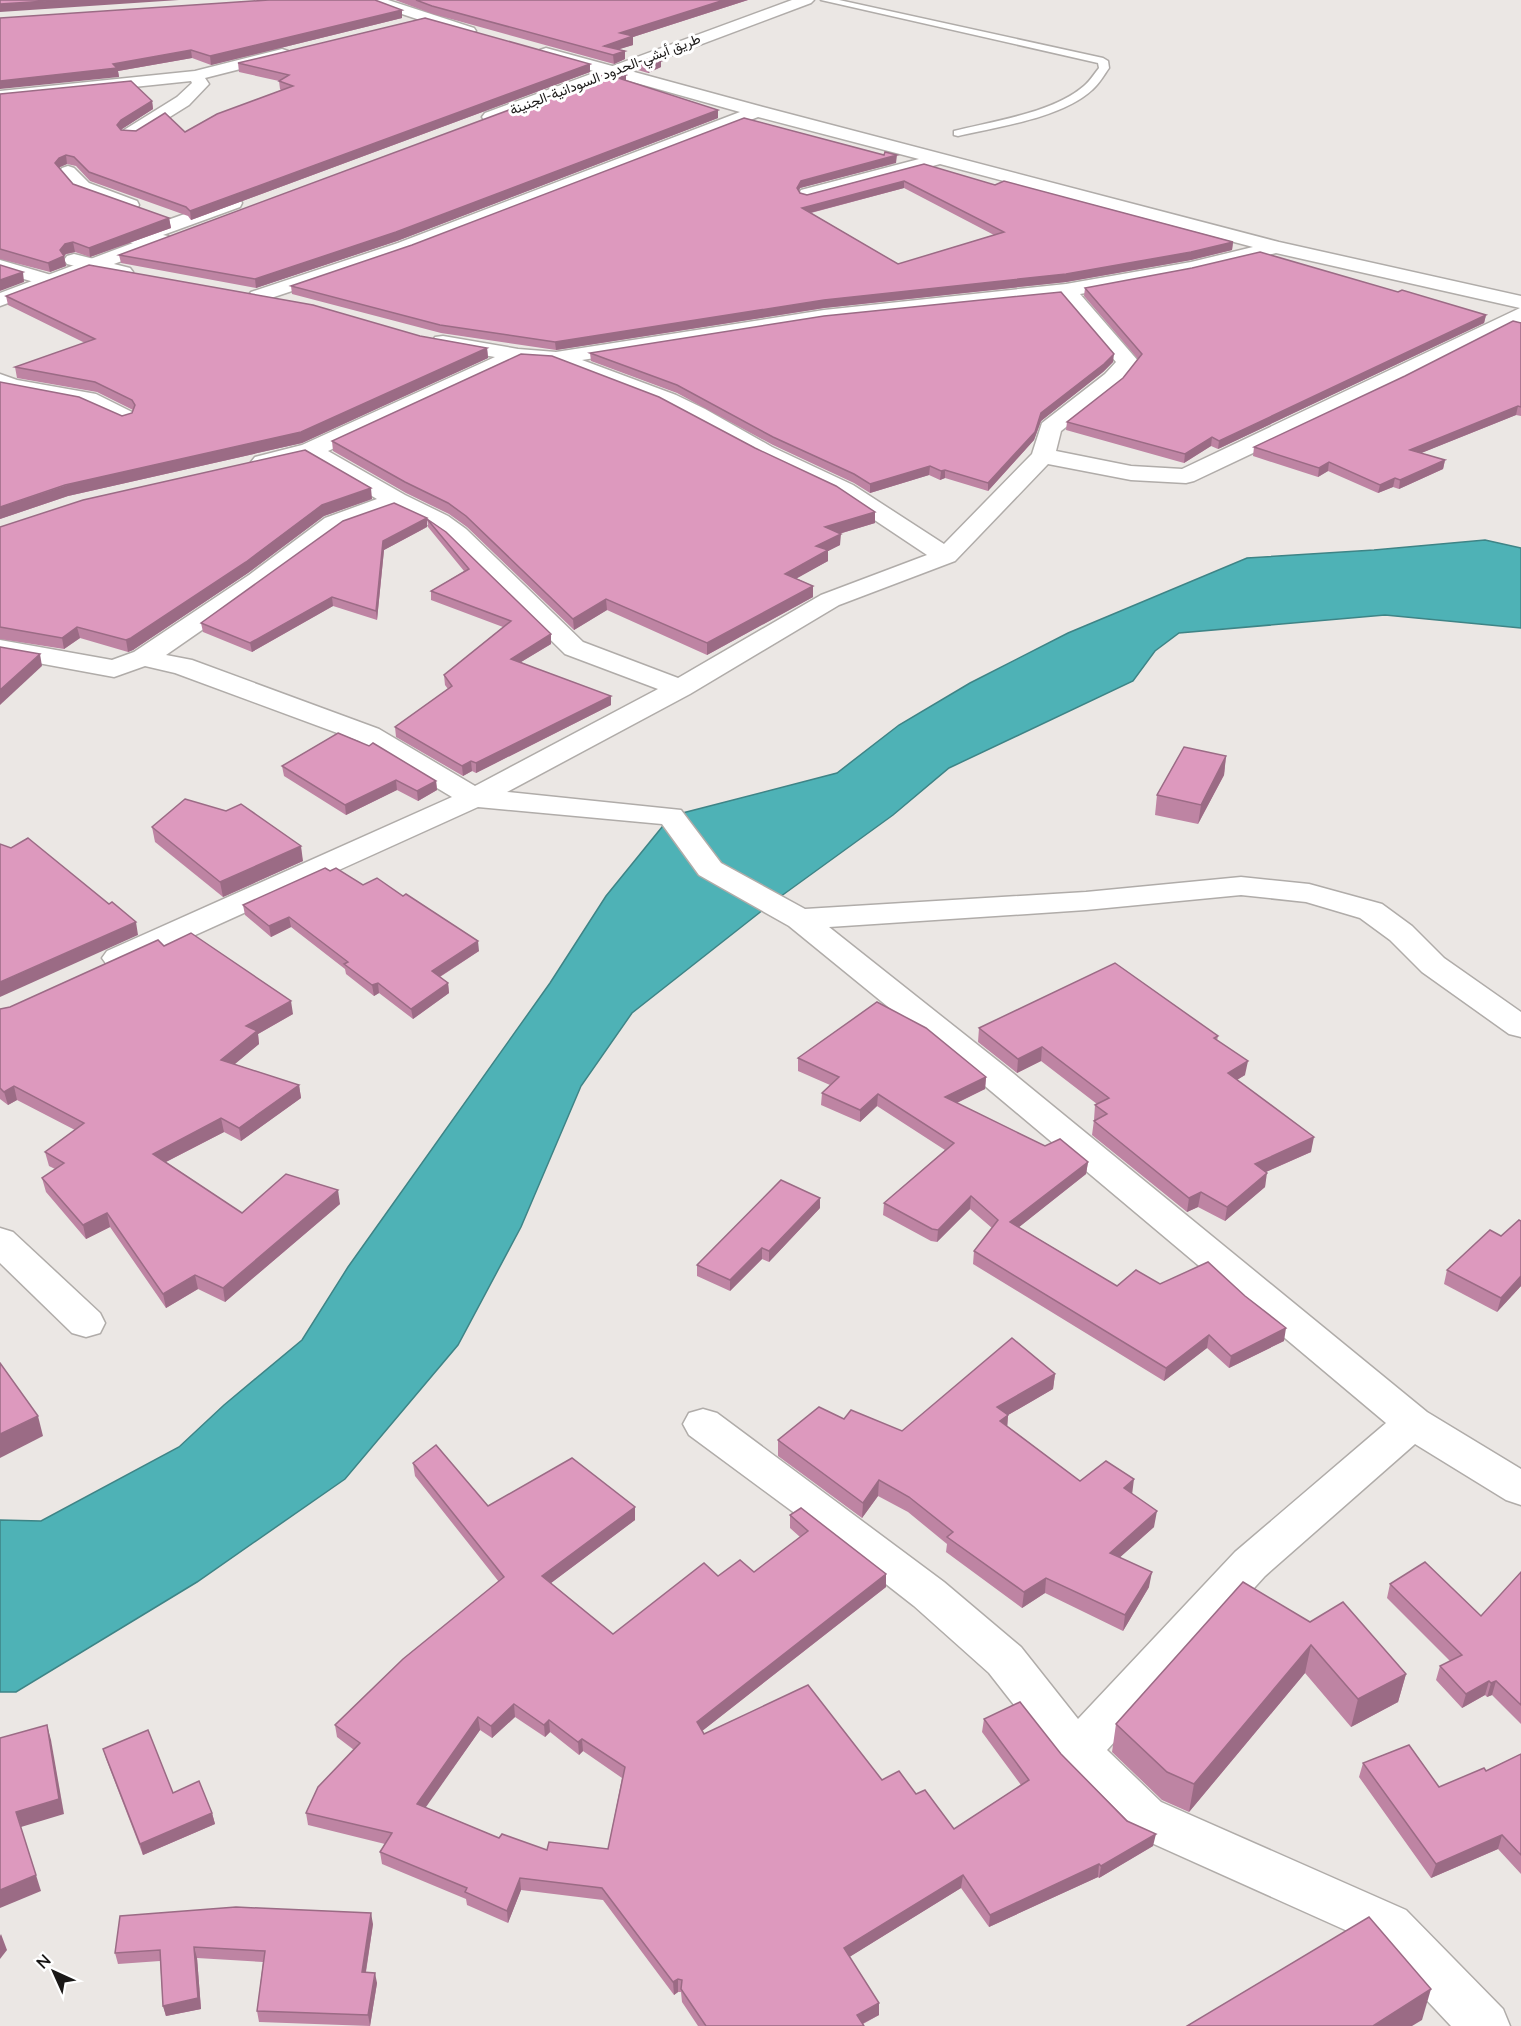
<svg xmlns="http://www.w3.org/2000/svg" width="1521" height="2026" font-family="Lato,Vazirmatn,sans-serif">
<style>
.water{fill:#4eb2b6;stroke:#3e8486;stroke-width:1.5}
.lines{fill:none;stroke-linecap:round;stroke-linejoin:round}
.service-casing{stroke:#b0aca9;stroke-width:3}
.minor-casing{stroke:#b0aca9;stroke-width:3}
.trunk-casing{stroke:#b0aca9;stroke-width:3}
.service{fill:#fff;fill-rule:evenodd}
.minor{fill:#fff;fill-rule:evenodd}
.trunk{fill:#fff;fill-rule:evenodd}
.wall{fill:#be84a3;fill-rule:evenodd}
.shaded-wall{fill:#9b6b85}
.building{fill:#dd99be;stroke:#9b6b85;stroke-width:1.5;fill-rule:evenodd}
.labels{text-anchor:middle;stroke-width:6;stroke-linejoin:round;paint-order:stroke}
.far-street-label{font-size:14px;fill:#1a1817;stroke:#fff}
</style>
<rect width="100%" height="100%" fill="#ebe7e4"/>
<polygon class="water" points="1485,540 1521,548 1521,628 1385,615 1179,633 1155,651 1133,681 949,768 893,815 773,902 632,1013 581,1086 521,1227 458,1345 345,1479 197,1582 16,1692 0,1692 0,1520 41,1521 179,1447 224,1405 302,1340 348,1267 550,983 606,896 671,816 837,773 899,725 970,683 1068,633 1247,558 1374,550"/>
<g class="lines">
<defs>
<path id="service" d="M821,0h18l264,58 5,3 1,7c-5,7 -10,16 -17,22 -30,28 -95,37 -134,46l-4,-1v-4c39,-10 99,-18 130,-45 6,-5 10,-12 15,-18l-1,-5z"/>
<g id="minor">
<polygon points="366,0 388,0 474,28 476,31 468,36 369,3"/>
<path d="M546,48l217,59 516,135 242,54v26l-118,60 -209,99 -8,2 -55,-3 -83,-16 -93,97 -116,44 -149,89 -183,98 174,18 40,53 84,46 281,-17 155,-15 68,7 73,20 30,22 32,32 77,54v25l-12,-3 -87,-62 -32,-32 -30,-22 -54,-16 -65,-7 -155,15 -257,17 174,138 424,347 94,57v36l-15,-5 -91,-56 -150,132 -158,174 54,52 245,108 97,99 7,17h-59l-79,-84 -245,-110 -66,-67 -72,-92 -75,-67 -114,-89 -111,-82 -6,-11 6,-11 14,-4 14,4 227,169 77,65 57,72 157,-167 151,-129 -407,-342 -190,-155 -90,-51 -37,-51 -184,-17 -349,158 -11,3 -11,-3 -5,-7 5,-7 345,-154 -93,-56 -184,-68 -30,-7 -31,11 -114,-21v-16l112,20 22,-8 115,-77 76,-57 52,-19 -70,-41 -44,11 -8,-2 -4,-5 4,-5 47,-12 193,-88 -60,-10 -3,-5 3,-5 8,-1 75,13 38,3 268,-42 242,-26 125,-22 62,-15 -313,-83 -132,36 -7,-2 -2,-4 2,-4 118,-31 -161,-42 -346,134 -147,49 -7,2 -7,-2 -3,-4 3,-4 147,-49 342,-131 -200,-56 -2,-3 2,-3zM1276,253l244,55 -338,161 -51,-3 -75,-15 5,-20 60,-47 18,-22 -59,-68 111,-20zM1061,297l55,65 -11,12 -63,49 -10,31 -88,90 -91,-59 -81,-38 -67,-38 -29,-14 -94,-35 242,-38zM521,362l32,2 107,41 96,52 81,38 90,60 -106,40 -143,83 -95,-36 -117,-113 -18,-13 -43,-21 -77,-44zM395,509l35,17 18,13 117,115 93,35 -183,97 -96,-57 -187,-69 -26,-5 101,-70 76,-57z"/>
<polygon points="282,49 288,51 290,54 288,57 205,78 209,84 189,105 136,138 124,138 121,134 124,130 177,97 192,83 191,81 0,101 0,91 195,71"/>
<polygon points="68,166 74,168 89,183 137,201 139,205 137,209 130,211 75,191 59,172 62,168"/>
<polygon points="74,254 130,268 133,272 130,276 123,278 67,264 64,260 67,256"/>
<polygon points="0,260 58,277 61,281 58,285 51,287 0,272"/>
<polygon points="0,374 17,380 96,394 132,412 135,417 132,422 124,424 116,422 82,405 4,391 0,389"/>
<polygon points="0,1228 13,1232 100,1313 105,1323 100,1333 86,1337 72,1333 0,1263"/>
</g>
<g id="trunk">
<polygon points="792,0 814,0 811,3 497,121 485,121 482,117 485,113"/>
<polygon points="233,197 240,199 242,203 240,207 163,235 168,236 171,240 168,244 0,306 0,293 133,243 128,242 125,238 128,234"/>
</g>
</defs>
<use href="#service" class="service-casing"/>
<use href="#minor" class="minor-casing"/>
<use href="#trunk" class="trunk-casing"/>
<use href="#service" class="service"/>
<use href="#minor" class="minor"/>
<use href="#trunk" class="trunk"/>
</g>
<g class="wall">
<polygon points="395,0 748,0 633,37 633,45 619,49 625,59 614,64 433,14"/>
<polygon points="0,18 402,18 211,65 192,58 118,71 119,77"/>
<polygon points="661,61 661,67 648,73 638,70 637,63"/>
<polygon points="238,63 590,64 590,72 191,220 188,216 90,181 76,166 67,164 60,167 59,168 73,184 169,218 171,228 90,257 75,252 66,254 64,256 66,266 50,272 0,259 0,94 152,101 153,109 122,129 121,130 185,132 281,90 280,89 279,81 239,72"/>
<polygon points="626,75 626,81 718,110 718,118 397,241 256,288 121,263 119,255"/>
<path d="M896,163l-96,25 -1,3 1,2 7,2 117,-31 71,21 238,57 -1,8 -41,10 -125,22 -242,26 -268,42 -115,-17 -149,-39 -1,-8zM904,188l90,47 -96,29 -87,-51z"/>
<polygon points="1085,288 1398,292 1486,315 1484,323 1218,449 1211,446 1184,463 1066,430 1067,422 1123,378 1138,359 1084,296"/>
<polygon points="6,296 420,336 487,348 488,358 302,443 68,496 0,519 0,382 122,416 132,413 133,410 97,392 17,378 15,367 85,343 8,305"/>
<polygon points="1521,323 1521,416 1516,415 1421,453 1445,460 1443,469 1399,489 1393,487 1378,493 1328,471 1318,477 1253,456 1254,447"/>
<polygon points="590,353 1113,362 1103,372 1041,421 1034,440 988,491 945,478 940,480 929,475 870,493 854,483 773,445 677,393 591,361"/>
<polygon points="332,441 875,512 875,523 839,534 840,545 828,551 828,561 796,578 813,586 813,597 707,655 607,610 574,630 467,527 449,514 406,493 333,451"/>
<polygon points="372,499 324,516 248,573 133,650 128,652 80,638 64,649 0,639 0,527"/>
<polygon points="427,519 551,644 521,662 611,705 476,773 472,771 463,776 396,737 395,727 448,689 445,685 444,675 503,627 431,600 431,591 464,571 428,527"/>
<polygon points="427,527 384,550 377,620 333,606 252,652 203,632 201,623"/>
<polygon points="1226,756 1224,775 1198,824 1155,815 1157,795"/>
<polygon points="282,766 436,781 437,790 418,801 397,790 346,815 284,776"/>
<polygon points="152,827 303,861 223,897 155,842"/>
<polygon points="330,871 363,885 479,951 440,977 448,983 449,993 413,1019 379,993 374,996 346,974 345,969 291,927 271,937 245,915 243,905"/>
<polygon points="164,946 293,1014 258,1034 259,1044 234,1064 299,1085 301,1098 241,1141 224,1132 166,1162 242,1213 340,1204 225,1302 198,1289 166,1308 110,1227 86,1239 46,1192 42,1178 55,1169 49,1166 45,1152 75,1130 17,1100 8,1105 0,1099 0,1009 10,1007"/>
<polygon points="979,1028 1218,1036 1217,1041 1245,1075 1237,1080 1311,1152 1266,1172 1265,1187 1225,1221 1198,1207 1187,1212 1092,1135 1094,1120 1095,1105 1097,1104 1041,1061 1017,1073 978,1042"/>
<polygon points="798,1058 986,1077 985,1089 957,1103 1045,1146 1088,1162 1086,1174 1019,1227 1117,1286 1160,1284 1284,1341 1229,1368 1207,1348 1164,1381 973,1264 974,1251 992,1228 970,1209 937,1242 931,1241 883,1215 884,1203 945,1150 877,1106 860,1122 821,1105 822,1093 830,1085 798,1071"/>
<polygon points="820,1208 769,1262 762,1259 730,1291 697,1276 697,1265"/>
<polygon points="1501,1236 1521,1286 1497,1312 1444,1284 1447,1270"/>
<polygon points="1055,1374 1053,1389 1008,1415 1007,1426 1080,1481 1132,1494 1154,1527 1120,1557 1149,1587 1123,1631 1045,1593 1022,1608 946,1552 947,1544 908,1512 878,1496 862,1518 778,1456 778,1440 844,1419 902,1431"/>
<path d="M413,1463l75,43 147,14 -84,63 62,51 105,-58 36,-4 46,-35 -10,-9v-13l96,72 -184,144 2,3 178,46 34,14 38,35 67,-44 -39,-53 2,-13 77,35 92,92 -54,32 -1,-1 -109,50 -28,-39 -112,69 30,58 -16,9 1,2h-166l-16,-24 -1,-10h-3l-4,3 -71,-95 -82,-10 -13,33 -41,-18 -1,-6 -84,-35 -2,-12 5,-8 -77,-19 -2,-12 48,-63 -17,-13 -2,-12 164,-143 -84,-106zM515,1717l30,20 5,-5 29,23 4,-4 39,27 -14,71 -61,1 -48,-12 -74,-31 55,-77 12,8z"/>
<polygon points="1521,1572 1521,1724 1492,1695 1487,1697 1485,1695 1462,1708 1436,1680 1440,1666 1450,1661 1387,1598 1390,1584 1481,1616"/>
<polygon points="1310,1622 1406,1674 1398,1702 1351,1727 1305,1673 1189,1812 1162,1800 1112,1752 1116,1724"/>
<polygon points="103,1749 173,1793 212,1813 215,1824 143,1855 106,1759"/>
<polygon points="1521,1754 1521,1874 1498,1849 1431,1878 1359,1777 1363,1763 1439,1787 1486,1771"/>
<polygon points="373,1924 366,1972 377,1983 370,2026 259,2022 257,2011 263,1962 197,1958 201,2009 166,2016 163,2006 160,1961 118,1964 115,1953"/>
</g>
<g class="shaded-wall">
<polygon points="62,0 179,0 0,12 0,4"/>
<polygon points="724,0 748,0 633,37 633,45 607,53 604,46 620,33"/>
<polygon points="402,10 402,18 211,65 210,56"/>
<polygon points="191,50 192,58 118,71 119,77 0,89 0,81 113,64"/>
<polygon points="625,51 625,59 614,64 613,55"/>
<polygon points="661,61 661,67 648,73 648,66"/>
<polygon points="590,64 590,72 191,220 190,211"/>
<polygon points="626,75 626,82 618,78"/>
<polygon points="152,101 153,109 122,129 119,134 117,125 121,120"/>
<polygon points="718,110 718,118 397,241 256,288 255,279"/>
<polygon points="66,155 67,164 60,167 57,172 55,163 59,158"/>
<polygon points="897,155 896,163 800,188 797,195 797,188 801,181"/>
<polygon points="904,181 904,188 802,215 802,208"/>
<polygon points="169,218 171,228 90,257 89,248"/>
<polygon points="73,242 75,252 66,254 64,256 66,266 50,272 48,263 65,244"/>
<polygon points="1233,242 1232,250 1191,260 1066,282 824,308 556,350 555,342 824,300"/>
<polygon points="23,272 24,282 0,291 0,280"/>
<polygon points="1486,315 1484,323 1218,449 1219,441"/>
<polygon points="487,348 488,358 302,443 68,496 0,519 0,507"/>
<polygon points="1114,354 1113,362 1103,372 1041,421 1034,440 988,491 988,483 1041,413"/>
<polygon points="1518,406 1516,415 1409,458 1410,450"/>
<polygon points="1212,437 1211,446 1184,463 1185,454"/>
<polygon points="1445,460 1443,469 1399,489 1400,480"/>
<polygon points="1329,462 1328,471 1318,477 1319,468"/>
<polygon points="930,466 929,475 870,493 870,484"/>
<polygon points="945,470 945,478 940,480 941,471"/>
<polygon points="1395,478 1393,487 1378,493 1380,485"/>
<polygon points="371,488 372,499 324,516 248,573 133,650 128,652 126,640 322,505"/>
<polygon points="875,512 875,523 825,538 825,527"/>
<polygon points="427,518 427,527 384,550 377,620 376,611 383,541"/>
<polygon points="841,534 840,545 828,551 828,561 785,585 785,574 816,546"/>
<polygon points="813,586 813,597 707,655 707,643"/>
<polygon points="332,597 333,606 252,652 250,643"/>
<polygon points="606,599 607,610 574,630 573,619"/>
<polygon points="77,627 80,638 64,649 62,638"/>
<polygon points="551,634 551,644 511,668 511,659"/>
<polygon points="40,654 42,666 0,705 0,690"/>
<polygon points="611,696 611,705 476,773 476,763"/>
<polygon points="1226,756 1224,775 1198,824 1201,805"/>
<polygon points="471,761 472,771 463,776 462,766"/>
<polygon points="396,780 397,790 346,815 345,805"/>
<polygon points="436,781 437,790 418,801 417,791"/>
<polygon points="301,846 303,861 223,897 220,882"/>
<polygon points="289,917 291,927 271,937 269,926"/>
<polygon points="136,922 138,935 0,997 0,982"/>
<polygon points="478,941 479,951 433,981 432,971"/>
<polygon points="378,983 379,993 374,996 372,985"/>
<polygon points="448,983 449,993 413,1019 411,1009"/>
<polygon points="291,1001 293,1014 258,1034 259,1044 223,1074 221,1060 246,1026"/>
<polygon points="1042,1047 1041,1061 1017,1073 1018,1059"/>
<polygon points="1248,1061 1245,1075 1225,1087 1228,1073"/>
<polygon points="986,1077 985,1089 944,1109 945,1097"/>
<polygon points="299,1085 301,1098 241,1141 239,1128"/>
<polygon points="14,1086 17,1100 8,1105 4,1092"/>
<polygon points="878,1094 877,1106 860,1122 860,1110"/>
<polygon points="221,1118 224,1132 156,1167 153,1154"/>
<polygon points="1314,1137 1311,1152 1252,1178 1255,1164"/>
<polygon points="1088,1162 1086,1174 1009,1235 1010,1222"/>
<polygon points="1267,1173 1265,1187 1225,1221 1227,1207"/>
<polygon points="338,1190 340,1204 225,1302 223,1288"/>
<polygon points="1201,1192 1198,1207 1187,1212 1189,1198"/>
<polygon points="971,1196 970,1209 937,1242 938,1230"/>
<polygon points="820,1198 820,1208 769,1262 769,1251"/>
<polygon points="107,1213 110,1227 86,1239 83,1225"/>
<polygon points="762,1248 762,1259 730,1291 730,1280"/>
<polygon points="195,1275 198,1289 166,1308 163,1294"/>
<polygon points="1521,1276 1521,1286 1497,1312 1501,1298"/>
<polygon points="1286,1328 1284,1341 1229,1368 1231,1356"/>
<polygon points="1209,1335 1207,1348 1164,1381 1166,1368"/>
<polygon points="1055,1374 1053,1389 996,1422 997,1407"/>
<polygon points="1008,1415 1007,1431 1000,1421"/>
<polygon points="38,1416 43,1436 0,1458 0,1434"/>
<polygon points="1134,1479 1132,1495 1124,1488"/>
<polygon points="879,1480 878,1496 862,1518 863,1503"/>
<polygon points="635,1507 635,1520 543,1589 542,1576"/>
<polygon points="1157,1511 1154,1527 1108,1568 1110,1553"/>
<polygon points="1152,1572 1149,1587 1123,1631 1125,1615"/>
<polygon points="886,1574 886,1587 697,1735 697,1722"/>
<polygon points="1046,1578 1045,1593 1022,1608 1024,1592"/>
<polygon points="1311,1645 1305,1673 1189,1812 1194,1784"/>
<polygon points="1406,1674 1398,1702 1351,1727 1358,1699"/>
<polygon points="1489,1681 1485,1695 1462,1708 1466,1694"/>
<polygon points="1496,1681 1492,1695 1487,1697 1491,1683"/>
<polygon points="514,1704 515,1717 492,1738 491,1726"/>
<polygon points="478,1717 480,1730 419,1817 417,1804"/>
<polygon points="549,1720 550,1732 545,1737 544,1725"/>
<polygon points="47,1725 51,1740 64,1814 21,1827 16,1812"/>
<polygon points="582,1739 583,1751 579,1755 578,1742"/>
<polygon points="212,1813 215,1824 143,1855 140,1844"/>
<polygon points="1156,1834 1153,1846 1099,1878 1101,1866"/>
<polygon points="1502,1835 1498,1849 1431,1878 1436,1864"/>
<polygon points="1099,1864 1098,1877 989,1927 990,1915"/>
<polygon points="36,1875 41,1891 0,1908 0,1890"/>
<polygon points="963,1875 961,1888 843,1961 844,1948"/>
<polygon points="520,1878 521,1890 508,1923 507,1911"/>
<polygon points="371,1913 373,1924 364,1983 362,1972"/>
<polygon points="1,1934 7,1950 0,1959 0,1936"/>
<polygon points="194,1947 197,1958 201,2009 166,2016 163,2006"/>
<polygon points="375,1973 377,1983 370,2026 368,2015"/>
<polygon points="678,1979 678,1992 674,1995 673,1982"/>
<polygon points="1431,1989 1422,2020 1412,2026 1373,2026"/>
<polygon points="879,2003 879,2015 858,2026 857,2015"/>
</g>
<g class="building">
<polygon points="0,0 62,0 0,4"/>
<polygon points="269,0 375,0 402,10 210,56 191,50 113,64 117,68 0,81 0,18"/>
<polygon points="416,0 724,0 620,33 633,36 604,46 625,51 613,55 432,6"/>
<polygon points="425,18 590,64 190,211 186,207 89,172 74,157 66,155 59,158 55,163 73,184 169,218 89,248 73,242 65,244 60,250 64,256 48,263 0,249 0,94 131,81 152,101 121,120 117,125 121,130 136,131 165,113 185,132 217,114 293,86 279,81 289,75 238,63"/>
<polygon points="651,58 661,61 648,66 637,63"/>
<polygon points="614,71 626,75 618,78 718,110 396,232 255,279 119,255"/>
<path d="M744,118l140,37 1,-3 12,3 -96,26 -4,7 3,5 7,2 117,-31 71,21 9,-4 229,61 -42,10 -125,22 -242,26 -269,42 -115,-17 -149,-39 121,-41zM904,181l100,51 -106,32 -96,-56z"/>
<polygon points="1260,252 1398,292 1402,290 1486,315 1219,441 1212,437 1185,454 1067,422 1123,378 1142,354 1085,288 1192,268"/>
<polygon points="0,265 23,272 0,280"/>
<polygon points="89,265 313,305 420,336 487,348 301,432 65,485 0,507 0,382 79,397 122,416 132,413 135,405 132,400 95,382 15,367 95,339 6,296"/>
<polygon points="1061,292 1114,354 1104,364 1041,413 1035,432 988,483 945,470 941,471 930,466 870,484 854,474 773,437 677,385 590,353 824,316"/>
<polygon points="1513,321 1521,323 1521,407 1518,406 1410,450 1445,460 1400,480 1395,478 1380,485 1329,462 1319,468 1254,447 1405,376"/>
<polygon points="521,354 552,356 659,397 755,448 836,486 875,512 825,527 841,534 816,546 828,550 785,574 813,586 707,643 606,599 573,619 466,516 448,503 405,482 332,441"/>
<polygon points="305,450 371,488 322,505 246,562 131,638 126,640 77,627 62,638 0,627 0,527 83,500"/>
<polygon points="394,503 427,518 383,541 376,611 332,597 250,643 201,623 343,521"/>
<polygon points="427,519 446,532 551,634 511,659 611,696 476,763 471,761 462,766 395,727 452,686 444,675 511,621 431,591 469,569"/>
<polygon points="0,647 40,654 0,690"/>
<polygon points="338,733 369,746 373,743 436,781 417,791 396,780 345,805 282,766"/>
<polygon points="1184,747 1226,756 1201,805 1157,795"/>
<polygon points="185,799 226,811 241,804 301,846 220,882 152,827"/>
<polygon points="28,838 109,904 112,902 136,922 0,982 0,844 11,848"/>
<polygon points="325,868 330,871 336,868 363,885 377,878 403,896 406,894 478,941 432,971 448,983 411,1009 378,983 372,985 344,964 348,962 289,917 269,926 243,905"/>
<polygon points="191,933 291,1001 246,1026 257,1031 221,1060 299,1085 239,1128 221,1118 153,1154 242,1213 286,1174 338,1190 223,1288 195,1275 163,1294 107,1213 83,1225 42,1178 64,1163 45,1152 84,1123 14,1086 4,1092 0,1088 0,1009 10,1007 158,940 164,946"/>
<polygon points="1115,963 1218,1036 1214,1038 1248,1061 1228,1073 1314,1137 1255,1164 1267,1173 1227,1207 1201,1192 1189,1198 1094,1121 1107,1114 1095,1105 1109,1098 1042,1047 1018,1059 979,1028"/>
<polygon points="877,1002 926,1028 986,1077 945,1097 1045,1146 1060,1139 1088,1162 1010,1222 1117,1286 1136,1270 1160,1284 1208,1262 1245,1296 1286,1328 1231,1356 1209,1335 1166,1368 974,1251 998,1220 971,1196 938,1230 932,1229 884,1203 954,1143 878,1094 860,1110 822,1093 839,1077 798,1058"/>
<polygon points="781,1180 820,1198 769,1251 762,1248 730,1280 697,1265"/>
<polygon points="1519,1220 1521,1221 1521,1276 1501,1298 1447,1270 1490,1230 1501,1236"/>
<polygon points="1012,1338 1055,1374 997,1407 1008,1415 1000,1421 1080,1481 1106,1461 1134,1479 1124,1488 1157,1511 1110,1553 1152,1572 1125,1615 1046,1578 1024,1592 947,1537 953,1532 909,1497 879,1480 863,1503 778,1440 819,1407 844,1419 851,1410 902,1431"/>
<polygon points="0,1363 38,1416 0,1434"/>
<path d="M436,1445l52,61 84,-48 63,49 -93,69 71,58 91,-71 14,13 22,-16 14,12 54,-41 -18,-16 11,-7 85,66 -189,148 7,12 104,-49 74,95 17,-9 17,23 9,-4 29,39 75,-49 -45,-61 36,-17 41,52 66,67 29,13 -55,32 -2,-2 -109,51 -27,-40 -119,73 35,55 -22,12 7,11h-158l-25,-37 1,-9 -4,-1 -5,3 -71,-94 -82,-10 -13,33 -42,-19 2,-4 -87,-36 12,-19 -86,-20 12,-26 42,-44 -25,-18 68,-66 101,-82 -91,-114zM514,1704l30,21 5,-5 29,22 4,-3 43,28 -17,82 -59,-7 -2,8 -45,-16 -3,4 -82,-34 61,-87 13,9z"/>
<polygon points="1425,1562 1481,1616 1521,1572 1521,1705 1496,1681 1491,1683 1489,1681 1466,1694 1440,1666 1462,1655 1390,1584"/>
<polygon points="1243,1582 1310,1622 1343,1602 1406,1674 1358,1699 1311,1645 1194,1784 1167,1772 1116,1724"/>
<polygon points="47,1725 59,1799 16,1812 36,1875 0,1890 0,1738"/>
<polygon points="148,1730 173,1793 199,1781 212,1813 140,1844 103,1749"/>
<polygon points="1409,1745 1439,1787 1484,1768 1486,1771 1521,1754 1521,1855 1502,1835 1436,1864 1363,1763"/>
<polygon points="236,1907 371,1913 362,1972 375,1973 368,2015 257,2011 265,1951 194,1947 198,1998 163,2006 160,1950 115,1953 120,1916"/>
<polygon points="1369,1917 1431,1989 1373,2026 1187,2026"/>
</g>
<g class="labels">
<g class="far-street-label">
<text transform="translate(605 74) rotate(-21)" y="5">طريق أبشي-الحدود السودانية-الجنينة</text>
</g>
</g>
<g transform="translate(54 1972) rotate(315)" stroke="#ffffff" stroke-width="4.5" paint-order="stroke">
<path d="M0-4.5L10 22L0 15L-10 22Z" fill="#1a1817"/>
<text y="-9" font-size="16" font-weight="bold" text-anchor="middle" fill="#1a1817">N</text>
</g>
</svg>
